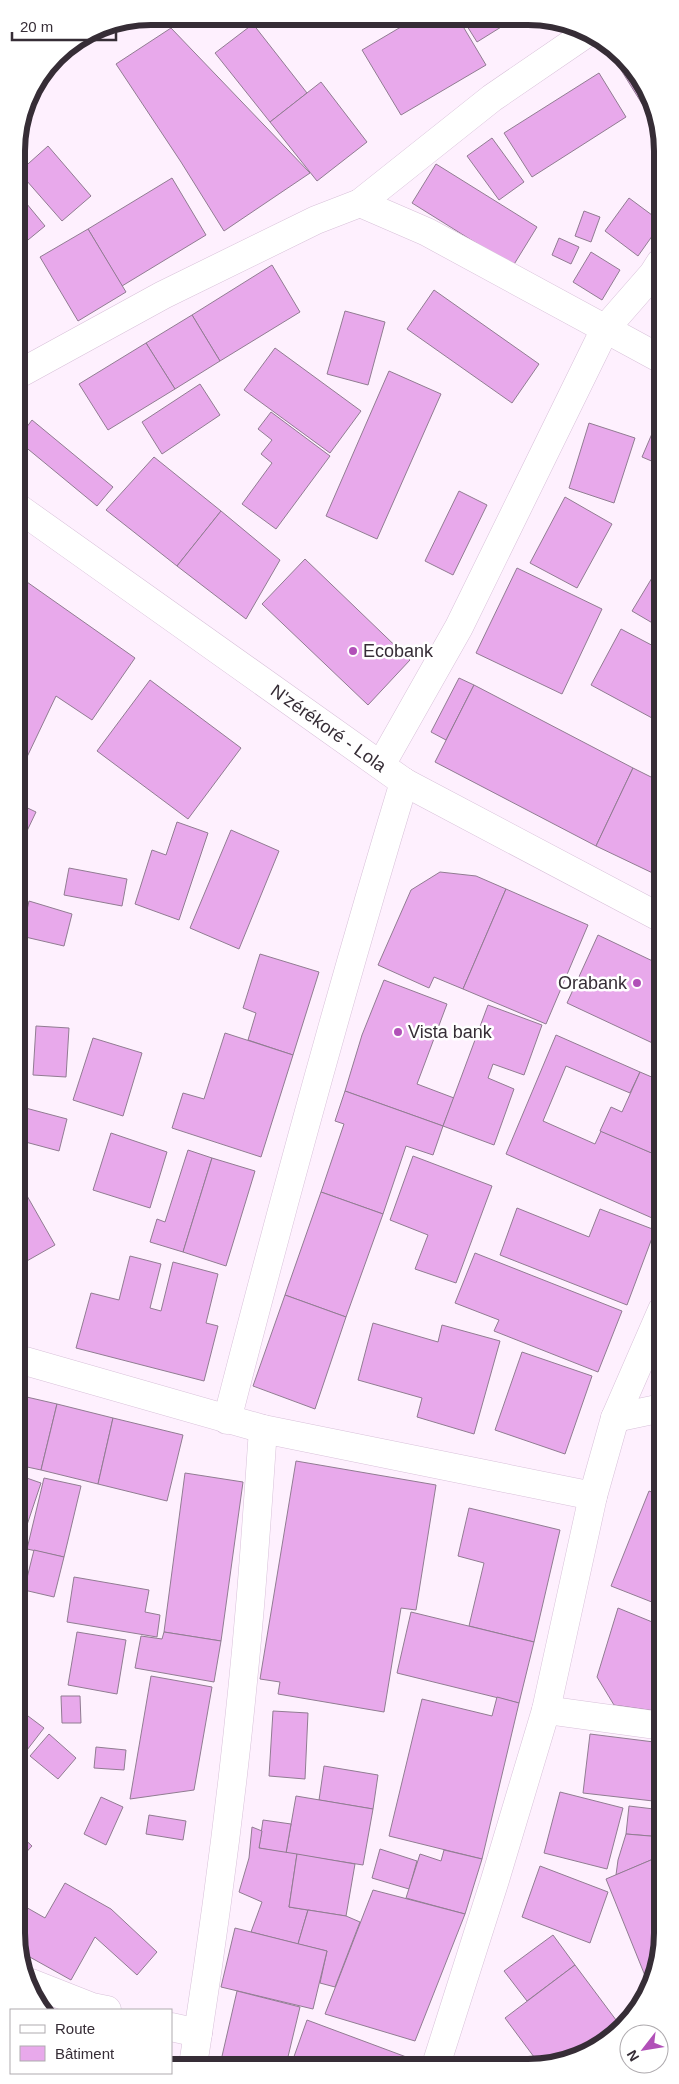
<svg xmlns="http://www.w3.org/2000/svg" width="679" height="2084" font-family="Helvetica,sans-serif">
<style>
.building{fill:#e8a9eb;stroke:#917c92}
.lines{fill:none;stroke-linecap:round;stroke-linejoin:round}
.minor-casing{stroke:#d8c1d9;stroke-width:29}
.highway-casing{stroke:#d8c1d9;stroke-width:29}
.minor{stroke:#fff;stroke-width:28}
.highway{stroke:#fff;stroke-width:28}
.poi-dot{fill:#b150b8;stroke:#fff;stroke-width:2}
.labels{text-anchor:middle;stroke-width:5;stroke-linejoin:round;paint-order:stroke}
.poi-label{font-size:18px;fill:#362d36;stroke:#fff;text-anchor:start}
.street-label{font-size:18px;fill:#362d36;stroke:#fff}
.rim{fill:none;stroke:#362d36;stroke-width:6}
</style>
<rect width="100%" height="100%" fill="#fef0fe"/>
<g class="building">
<polygon points="416,18 458,18 486,65 401,115 362,50"/>
<polygon points="462,18 514,19 477,42"/>
<polygon points="253,24 307,93 270,122 215,53"/>
<polygon points="171,28 310,173 224,231 181,162 116,64"/>
<polygon points="628,65 658,121 654,123 621,70"/>
<polygon points="629,66 660,125 660,128 622,70"/>
<polygon points="599,73 626,117 532,177 504,133"/>
<polygon points="321,82 367,142 317,181 270,122"/>
<polygon points="492,138 524,182 499,200 467,156"/>
<polygon points="48,146 91,196 62,221 19,172"/>
<polygon points="436,164 537,227 513,266 412,203"/>
<polygon points="172,178 206,235 122,286 88,229"/>
<polygon points="17,192 45,226 17,249"/>
<polygon points="629,198 660,221 660,225 638,256 605,231"/>
<polygon points="584,211 600,217 591,242 575,236"/>
<polygon points="88,229 126,292 78,321 40,257"/>
<polygon points="559,238 579,247 571,264 552,255"/>
<polygon points="591,252 620,270 602,300 573,282"/>
<polygon points="272,265 300,312 220,361 192,315"/>
<polygon points="434,290 539,364 512,403 407,329"/>
<polygon points="345,311 385,322 368,385 327,374"/>
<polygon points="192,315 220,361 175,389 146,343"/>
<polygon points="146,343 175,389 108,430 79,384"/>
<polygon points="275,348 361,411 330,453 244,390"/>
<polygon points="389,371 441,394 377,539 326,516"/>
<polygon points="200,384 220,415 162,454 142,422"/>
<polygon points="271,412 330,456 276,529 242,504 272,463 261,454 272,440 258,429"/>
<polygon points="660,415 661,415 661,465 642,457"/>
<polygon points="32,420 113,487 97,506 17,440"/>
<polygon points="589,423 635,438 614,503 569,488"/>
<polygon points="154,457 221,511 177,566 106,510"/>
<polygon points="459,491 487,505 453,575 425,561"/>
<polygon points="565,497 612,524 577,588 530,563"/>
<polygon points="221,511 280,560 246,619 177,566"/>
<polygon points="305,559 410,660 368,705 262,604"/>
<polygon points="661,563 661,628 632,611"/>
<polygon points="517,568 602,609 562,694 476,653"/>
<polygon points="17,575 135,658 92,720 56,696 17,778"/>
<polygon points="621,629 661,650 661,701 652,718 591,685"/>
<polygon points="459,678 474,685 446,740 431,732"/>
<polygon points="150,680 241,748 188,819 97,751"/>
<polygon points="474,685 633,768 596,846 435,762"/>
<polygon points="633,768 661,782 661,877 596,846"/>
<polygon points="17,803 36,812 17,852"/>
<polygon points="177,822 208,833 179,920 135,904 152,850 166,855"/>
<polygon points="231,830 279,851 239,949 190,928"/>
<polygon points="69,868 127,879 122,906 64,895"/>
<polygon points="440,872 476,876 506,889 463,989 434,977 429,988 378,965 411,890"/>
<polygon points="506,889 588,925 546,1024 463,989"/>
<polygon points="29,901 72,914 64,946 21,936"/>
<polygon points="598,935 661,965 661,1047 567,1003"/>
<polygon points="260,954 319,972 293,1055 248,1040 256,1013 243,1008"/>
<polygon points="384,980 447,1004 417,1084 454,1098 443,1126 345,1091 362,1035"/>
<polygon points="488,1005 542,1025 524,1075 493,1064 488,1078 514,1089 494,1145 443,1126"/>
<polygon points="36,1026 69,1028 66,1077 33,1075"/>
<polygon points="225,1033 293,1055 261,1157 172,1128 183,1093 204,1099"/>
<polygon points="556,1035 640,1072 630,1093 566,1066 543,1121 595,1144 601,1131 661,1157 662,1216 659,1221 506,1154"/>
<polygon points="93,1038 142,1053 123,1116 73,1100"/>
<polygon points="640,1072 661,1081 661,1157 600,1131 611,1107 622,1112"/>
<polygon points="345,1091 443,1126 433,1155 406,1146 383,1214 321,1192 344,1124 335,1121"/>
<polygon points="18,1106 67,1119 59,1151 18,1140"/>
<polygon points="111,1133 167,1152 150,1208 93,1190"/>
<polygon points="188,1150 212,1158 183,1252 150,1242 157,1219 165,1222"/>
<polygon points="413,1156 492,1186 456,1283 415,1269 428,1235 390,1220"/>
<polygon points="212,1158 255,1171 226,1266 183,1252"/>
<polygon points="18,1180 55,1245 18,1266"/>
<polygon points="321,1192 383,1214 346,1317 285,1295"/>
<polygon points="517,1208 589,1237 600,1209 655,1230 627,1305 500,1255"/>
<polygon points="475,1253 622,1311 598,1372 494,1331 499,1320 455,1303"/>
<polygon points="130,1256 161,1264 150,1308 161,1311 173,1262 218,1274 206,1323 218,1326 204,1381 76,1348 91,1293 119,1300"/>
<polygon points="285,1295 346,1317 315,1409 253,1386"/>
<polygon points="373,1323 438,1342 442,1325 500,1341 474,1434 417,1417 422,1398 358,1380"/>
<polygon points="522,1352 592,1376 565,1454 495,1430"/>
<polygon points="18,1395 57,1404 41,1470 18,1465"/>
<polygon points="57,1404 113,1418 98,1484 41,1470"/>
<polygon points="113,1418 183,1435 167,1501 98,1484"/>
<polygon points="296,1461 436,1485 416,1610 401,1608 384,1712 278,1694 280,1682 260,1679"/>
<polygon points="185,1473 243,1482 221,1641 164,1632"/>
<polygon points="18,1475 41,1483 22,1540 18,1539"/>
<polygon points="44,1478 81,1486 64,1557 27,1549"/>
<polygon points="649,1491 662,1496 662,1606 611,1586"/>
<polygon points="469,1508 560,1530 534,1642 469,1626 484,1563 458,1556"/>
<polygon points="34,1550 64,1557 54,1597 24,1590"/>
<polygon points="74,1577 149,1590 145,1612 160,1615 157,1637 67,1622"/>
<polygon points="618,1608 662,1626 662,1712 614,1705 597,1677"/>
<polygon points="411,1612 534,1642 519,1703 397,1673"/>
<polygon points="77,1632 126,1640 117,1694 68,1685"/>
<polygon points="164,1632 221,1641 214,1682 135,1668 141,1636 162,1639"/>
<polygon points="151,1676 212,1687 194,1790 130,1799"/>
<polygon points="61,1696 80,1696 81,1723 62,1723"/>
<polygon points="497,1697 519,1703 482,1859 389,1836 422,1699 492,1716"/>
<polygon points="20,1710 44,1728 27,1750 19,1743"/>
<polygon points="273,1711 308,1713 305,1779 269,1776"/>
<polygon points="49,1734 76,1758 58,1779 30,1756"/>
<polygon points="590,1734 662,1743 662,1802 583,1793"/>
<polygon points="96,1747 126,1750 124,1770 94,1768"/>
<polygon points="324,1766 378,1775 373,1809 319,1800"/>
<polygon points="560,1792 623,1808 607,1869 544,1853"/>
<polygon points="296,1796 373,1809 363,1865 286,1853"/>
<polygon points="101,1797 123,1807 106,1845 84,1834"/>
<polygon points="629,1806 662,1810 662,1837 626,1834"/>
<polygon points="149,1815 186,1821 183,1840 146,1834"/>
<polygon points="263,1820 291,1824 286,1853 259,1848"/>
<polygon points="252,1827 262,1831 259,1848 297,1854 289,1907 308,1910 298,1944 251,1932 262,1902 239,1892 249,1858"/>
<polygon points="19,1834 32,1846 19,1860"/>
<polygon points="626,1834 662,1837 662,1868 658,1857 616,1875 618,1860"/>
<polygon points="380,1849 417,1861 409,1889 372,1878"/>
<polygon points="444,1850 482,1859 465,1914 406,1898 420,1854 441,1861"/>
<polygon points="297,1854 355,1864 346,1916 289,1907"/>
<polygon points="658,1857 662,1868 662,1942 650,1988 606,1879"/>
<polygon points="540,1866 608,1892 590,1943 522,1917"/>
<polygon points="65,1883 111,1909 157,1952 137,1975 95,1937 71,1980 19,1951 19,1915 24,1906 45,1918"/>
<polygon points="373,1890 465,1914 415,2041 325,2014"/>
<polygon points="308,1910 346,1916 360,1922 335,1987 320,1983 327,1951 298,1944"/>
<polygon points="235,1928 327,1951 313,2009 221,1987"/>
<polygon points="553,1935 575,1965 527,2001 504,1971"/>
<polygon points="575,1965 622,2028 595,2050 554,2065 540,2065 505,2018"/>
<polygon points="237,1991 300,2007 286,2065 220,2065"/>
<polygon points="307,2020 409,2058 407,2065 291,2065"/>
</g>
<g class="lines">
<defs>
<g id="minor">
<polyline points="360,203 427,232 661,359"/>
<polyline points="17,375 163,295 316,220 360,203 492,98 584,35"/>
<polyline points="381,765 459,627 605,329 653,274 660,263"/>
<polyline points="18,1359 263,1429 593,1496"/>
<polyline points="615,1418 662,1408"/>
<path d="M227,1420c55,-214 113,-427 177,-638"/>
<polyline points="546,1710 662,1726"/>
<polyline points="31,1983 92,2007 107,2010"/>
<polyline points="171,2027 198,2033"/>
<path d="M193,2065c24,-152 44,-305 57,-459 5,-59 9,-118 13,-177"/>
<polyline points="436,2065 495,1880 546,1710 593,1496 615,1418 662,1310"/>
</g>
<g id="highway">
<path id="s1" d="M17,507l387,275 257,136"/>
</g>
</defs>
<use href="#minor" class="minor-casing"/>
<use href="#highway" class="highway-casing"/>
<use href="#minor" class="minor"/>
<use href="#highway" class="highway"/>
</g>
<g class="poi-dot">
<circle cx="353" cy="651" r="5"/>
<circle cx="637" cy="983" r="5"/>
<circle cx="398" cy="1032" r="5"/>
</g>
<g class="labels">
<g class="poi-label">
<text x="363" y="657">Ecobank</text>
<text x="627" y="989" text-anchor="end">Orabank</text>
<text x="408" y="1038">Vista bank</text>
</g>
<g class="street-label">
<text dy="6" stroke="none"><textPath href="#s1" startOffset="382">N'zérékoré - Lola</textPath></text>
</g>
</g>
<path d="M0 0H679V2084H0ZM151 25H528A126 126 0 0 1 654 151V1933A126 126 0 0 1 528 2059H151A126 126 0 0 1 25 1933V151A126 126 0 0 1 151 25Z" fill="#fff" fill-rule="evenodd"/>
<path class="rim" d="M151 25H528A126 126 0 0 1 654 151V1933A126 126 0 0 1 528 2059H151A126 126 0 0 1 25 1933V151A126 126 0 0 1 151 25Z"/>
<rect x="10" y="2009" width="162" height="65" fill="#ffffff" stroke="#afabaf"/>
<rect x="20" y="2025" width="25" height="8" fill="#ffffff" stroke="#afabaf"/>
<text x="55" y="2034" font-size="15" fill="#362d36">Route</text>
<rect x="20" y="2046" width="25" height="15" fill="#e8a9eb" stroke="#afabaf"/>
<text x="55" y="2059" font-size="15" fill="#362d36">Bâtiment</text>
<g transform="translate(644 2049) rotate(239)"><circle r="24" fill="#ffffff" stroke="#afabaf"/>
<path d="M0-4L9 19L0 12L-9 19Z" fill="#b150b8"/>
<text y="-8" font-size="14" font-weight="bold" text-anchor="middle" fill="#362d36">N</text>
</g>
<path d="M12 32v8h104v-8" fill="none" stroke="#362d36" stroke-width="2.5"/>
<text x="20" y="32" font-size="15" fill="#362d36" stroke="#ffffff" stroke-width="4" paint-order="stroke">20 m</text>
</svg>
